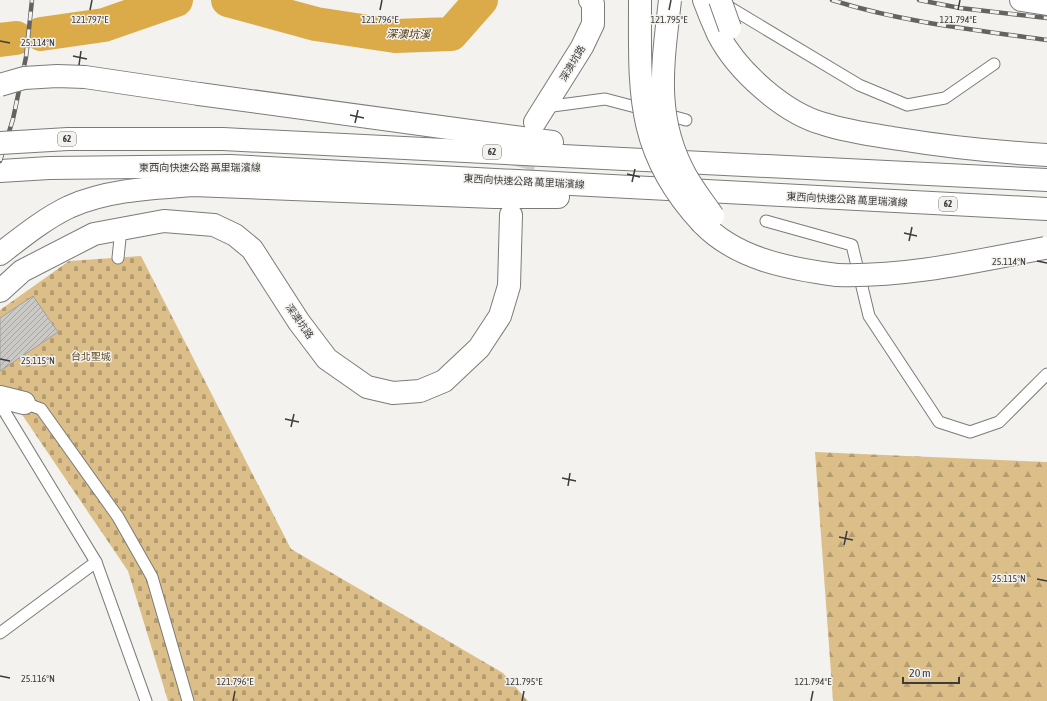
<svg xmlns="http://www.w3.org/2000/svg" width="1047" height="701" font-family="'Asap Condensed','Noto Sans TC',sans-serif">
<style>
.forest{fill:url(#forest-firs)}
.cemetery{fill:url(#cemetery-stones)}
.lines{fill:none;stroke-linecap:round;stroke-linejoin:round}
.river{stroke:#daab48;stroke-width:34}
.building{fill:url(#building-hatch);stroke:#a2a09e}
.street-tunnel{stroke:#cfcecb;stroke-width:22;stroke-dasharray:22 11;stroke-linecap:butt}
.lane-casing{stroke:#7c7b78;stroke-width:13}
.street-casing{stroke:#7c7b78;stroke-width:24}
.highway-casing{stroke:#7c7b78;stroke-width:24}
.lane{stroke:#fff;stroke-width:11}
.street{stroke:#fff;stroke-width:22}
.highway{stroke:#fff;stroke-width:22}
.rail-casing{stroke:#646362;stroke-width:4.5}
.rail{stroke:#f4f2ef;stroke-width:3;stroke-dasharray:9;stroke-linecap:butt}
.highway-bridge-casing{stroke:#7c7b78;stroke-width:24;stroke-linecap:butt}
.highway-bridge{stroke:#fff;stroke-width:22}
.ticks{fill:none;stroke:#3d3c3b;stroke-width:1.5}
.labels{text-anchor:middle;stroke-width:3;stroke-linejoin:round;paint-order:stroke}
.shield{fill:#f4f2ef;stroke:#747371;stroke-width:1}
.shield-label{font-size:9px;font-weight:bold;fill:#3d3c3b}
.street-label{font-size:10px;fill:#3d3c3b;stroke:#f4f2ef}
.park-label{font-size:10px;fill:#604c24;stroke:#f4f2ef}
.water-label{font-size:11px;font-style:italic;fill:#473408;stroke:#f4f2ef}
.ticks-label{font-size:10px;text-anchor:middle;fill:#3d3c3b;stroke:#f4f2ef;stroke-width:3;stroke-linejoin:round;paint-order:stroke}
</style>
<defs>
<pattern id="forest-firs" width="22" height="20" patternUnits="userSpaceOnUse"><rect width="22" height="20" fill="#dcbf88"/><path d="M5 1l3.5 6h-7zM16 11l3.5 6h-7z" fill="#b49c70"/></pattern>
<pattern id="cemetery-stones" width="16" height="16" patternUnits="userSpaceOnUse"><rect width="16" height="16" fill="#dcbf88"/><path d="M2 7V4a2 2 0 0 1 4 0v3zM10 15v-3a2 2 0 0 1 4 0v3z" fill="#b49c70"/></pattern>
<pattern id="building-hatch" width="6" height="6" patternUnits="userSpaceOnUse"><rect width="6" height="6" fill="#cac9c6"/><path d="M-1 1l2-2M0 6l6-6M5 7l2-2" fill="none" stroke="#a5a4a2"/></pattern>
</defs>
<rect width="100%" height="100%" fill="#f4f2ef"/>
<polygon class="forest" points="815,452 1047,462 1047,701 833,701"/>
<polygon class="cemetery" points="141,256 291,549 503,673 528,701 168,701 128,571 4,388 0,387 0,310 69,261"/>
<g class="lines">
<g class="river">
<polyline points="228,0 316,24 395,36 451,34 481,0"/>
<polyline points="41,34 104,25 176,0"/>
<polyline points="0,40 16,38"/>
</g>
</g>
<polygon class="building" points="33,296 58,332 0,371 0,318"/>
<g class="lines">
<polyline class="street-tunnel" points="515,200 531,137"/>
<defs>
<g id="lane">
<polyline points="724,4 859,85 907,105 945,98 994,64"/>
<polyline points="545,107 605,99 647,110"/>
<polyline points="664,114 686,120"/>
<polyline points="766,221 852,245 869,316 939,422 970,432 999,422 1047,374"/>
<polyline points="118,258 121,229"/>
<polyline points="24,403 41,409 118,517 152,577 188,701"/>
<polyline points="0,404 96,562 146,701"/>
<polyline points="0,633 96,562"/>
</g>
<g id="street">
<polyline points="1021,0 1047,4"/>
<polyline points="535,122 582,47 593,24 593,4 590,0"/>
<polyline points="0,291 22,271 94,234 164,221 214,225 235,235 252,249 299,322 327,359 367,387 393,393 420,391 444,381 479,348 500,316 509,286 511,215"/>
<polyline points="0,397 24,403"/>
</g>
<g id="highway">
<path d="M704,0c4,11 9,23 14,34 19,37 66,79 106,90 25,8 50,11 75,15 49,8 98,13 148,16"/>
<polyline points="199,94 552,142"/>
<polyline points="133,139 223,139 1047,180"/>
<polyline points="0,171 49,168 230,166 1047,209"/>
<path d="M702,223c34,36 88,46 135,52"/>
<path d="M0,254c22,-17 44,-35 69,-47 38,-17 83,-19 124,-22l301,12h64"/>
</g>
</defs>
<use href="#lane" class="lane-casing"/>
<use href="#street" class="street-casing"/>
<use href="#highway" class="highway-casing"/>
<use href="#lane" class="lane"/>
<use href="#street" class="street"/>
<use href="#highway" class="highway"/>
<defs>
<g id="rail">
<path d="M832,0c69,22 143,30 215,40"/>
<polyline points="919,0 960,8 1047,18"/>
<polyline points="0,161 13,119 26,57 32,0"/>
</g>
</defs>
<use href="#rail" class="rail-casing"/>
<use href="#rail" class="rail"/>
<defs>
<g id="highway-bridge">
<path d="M640,0c0,91 -5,151 62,223"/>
<path d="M670,0c-7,63 -17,117 16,176 8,14 18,27 27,40"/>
<polyline points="720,0 730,28"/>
<polyline points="0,85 24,78 57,76 85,77 199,94"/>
<polyline points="0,143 68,139 133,139"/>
<path d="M837,275c71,2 139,-14 208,-27"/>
</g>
</defs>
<use href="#highway-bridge" class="highway-bridge-casing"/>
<use href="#highway-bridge" class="highway-bridge"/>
</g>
<path class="ticks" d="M90,10l2,-10M380,10l2,-10M669,10l2,-10M958,10l2,-10M0,41l10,2M73,56l14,3M79,65l2,-14M350,115l14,3M355,123l3,-13M627,174l13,3M632,182l3,-13M904,233l13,3M909,241l3,-14M1037,261l10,2M0,359l10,2M285,419l14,3M291,427l3,-13M562,478l14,3M568,486l2,-13M839,537l14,3M844,545l3,-14M1037,579l10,2M0,676l10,2M233,701l2,-10M522,701l2,-10M811,701l2,-10"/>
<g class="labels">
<g class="shield">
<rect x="58" y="132" width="18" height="14" rx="3"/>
<rect x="483" y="145" width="18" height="14" rx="3"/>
<rect x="939" y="197" width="18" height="14" rx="3"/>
</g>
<g class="shield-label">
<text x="67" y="142">62</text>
<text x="492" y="155">62</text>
<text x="948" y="207">62</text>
</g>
<g class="street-label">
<text transform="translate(572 63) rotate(-59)" y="4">深澳坑路</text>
<text x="200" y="171">東西向快速公路 萬里瑞濱線</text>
<text transform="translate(524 181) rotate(3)" y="4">東西向快速公路 萬里瑞濱線</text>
<text transform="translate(847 199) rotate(3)" y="4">東西向快速公路 萬里瑞濱線</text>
<text transform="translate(300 321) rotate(55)" y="4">深澳坑路</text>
</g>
<g class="park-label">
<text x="91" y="360">台北聖城</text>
</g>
<g class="water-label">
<text transform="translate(408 34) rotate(1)" y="4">深澳坑溪</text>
</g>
</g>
<g class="ticks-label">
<text x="90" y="23">121.797°E</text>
<text x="380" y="23">121.796°E</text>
<text x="669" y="23">121.795°E</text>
<text x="958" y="23">121.794°E</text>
<text x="38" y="46">25.114°N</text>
<text x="1009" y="265">25.114°N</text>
<text x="38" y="364">25.115°N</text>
<text x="1009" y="582">25.115°N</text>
<text x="38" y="682">25.116°N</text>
<text x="235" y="685">121.796°E</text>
<text x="524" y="685">121.795°E</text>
<text x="813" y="685">121.794°E</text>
</g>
<path d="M903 677v6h56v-6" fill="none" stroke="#3d3c3b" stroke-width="2"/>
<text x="909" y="677" font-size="12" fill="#3d3c3b" stroke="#f4f2ef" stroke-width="3" paint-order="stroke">20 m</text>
</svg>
